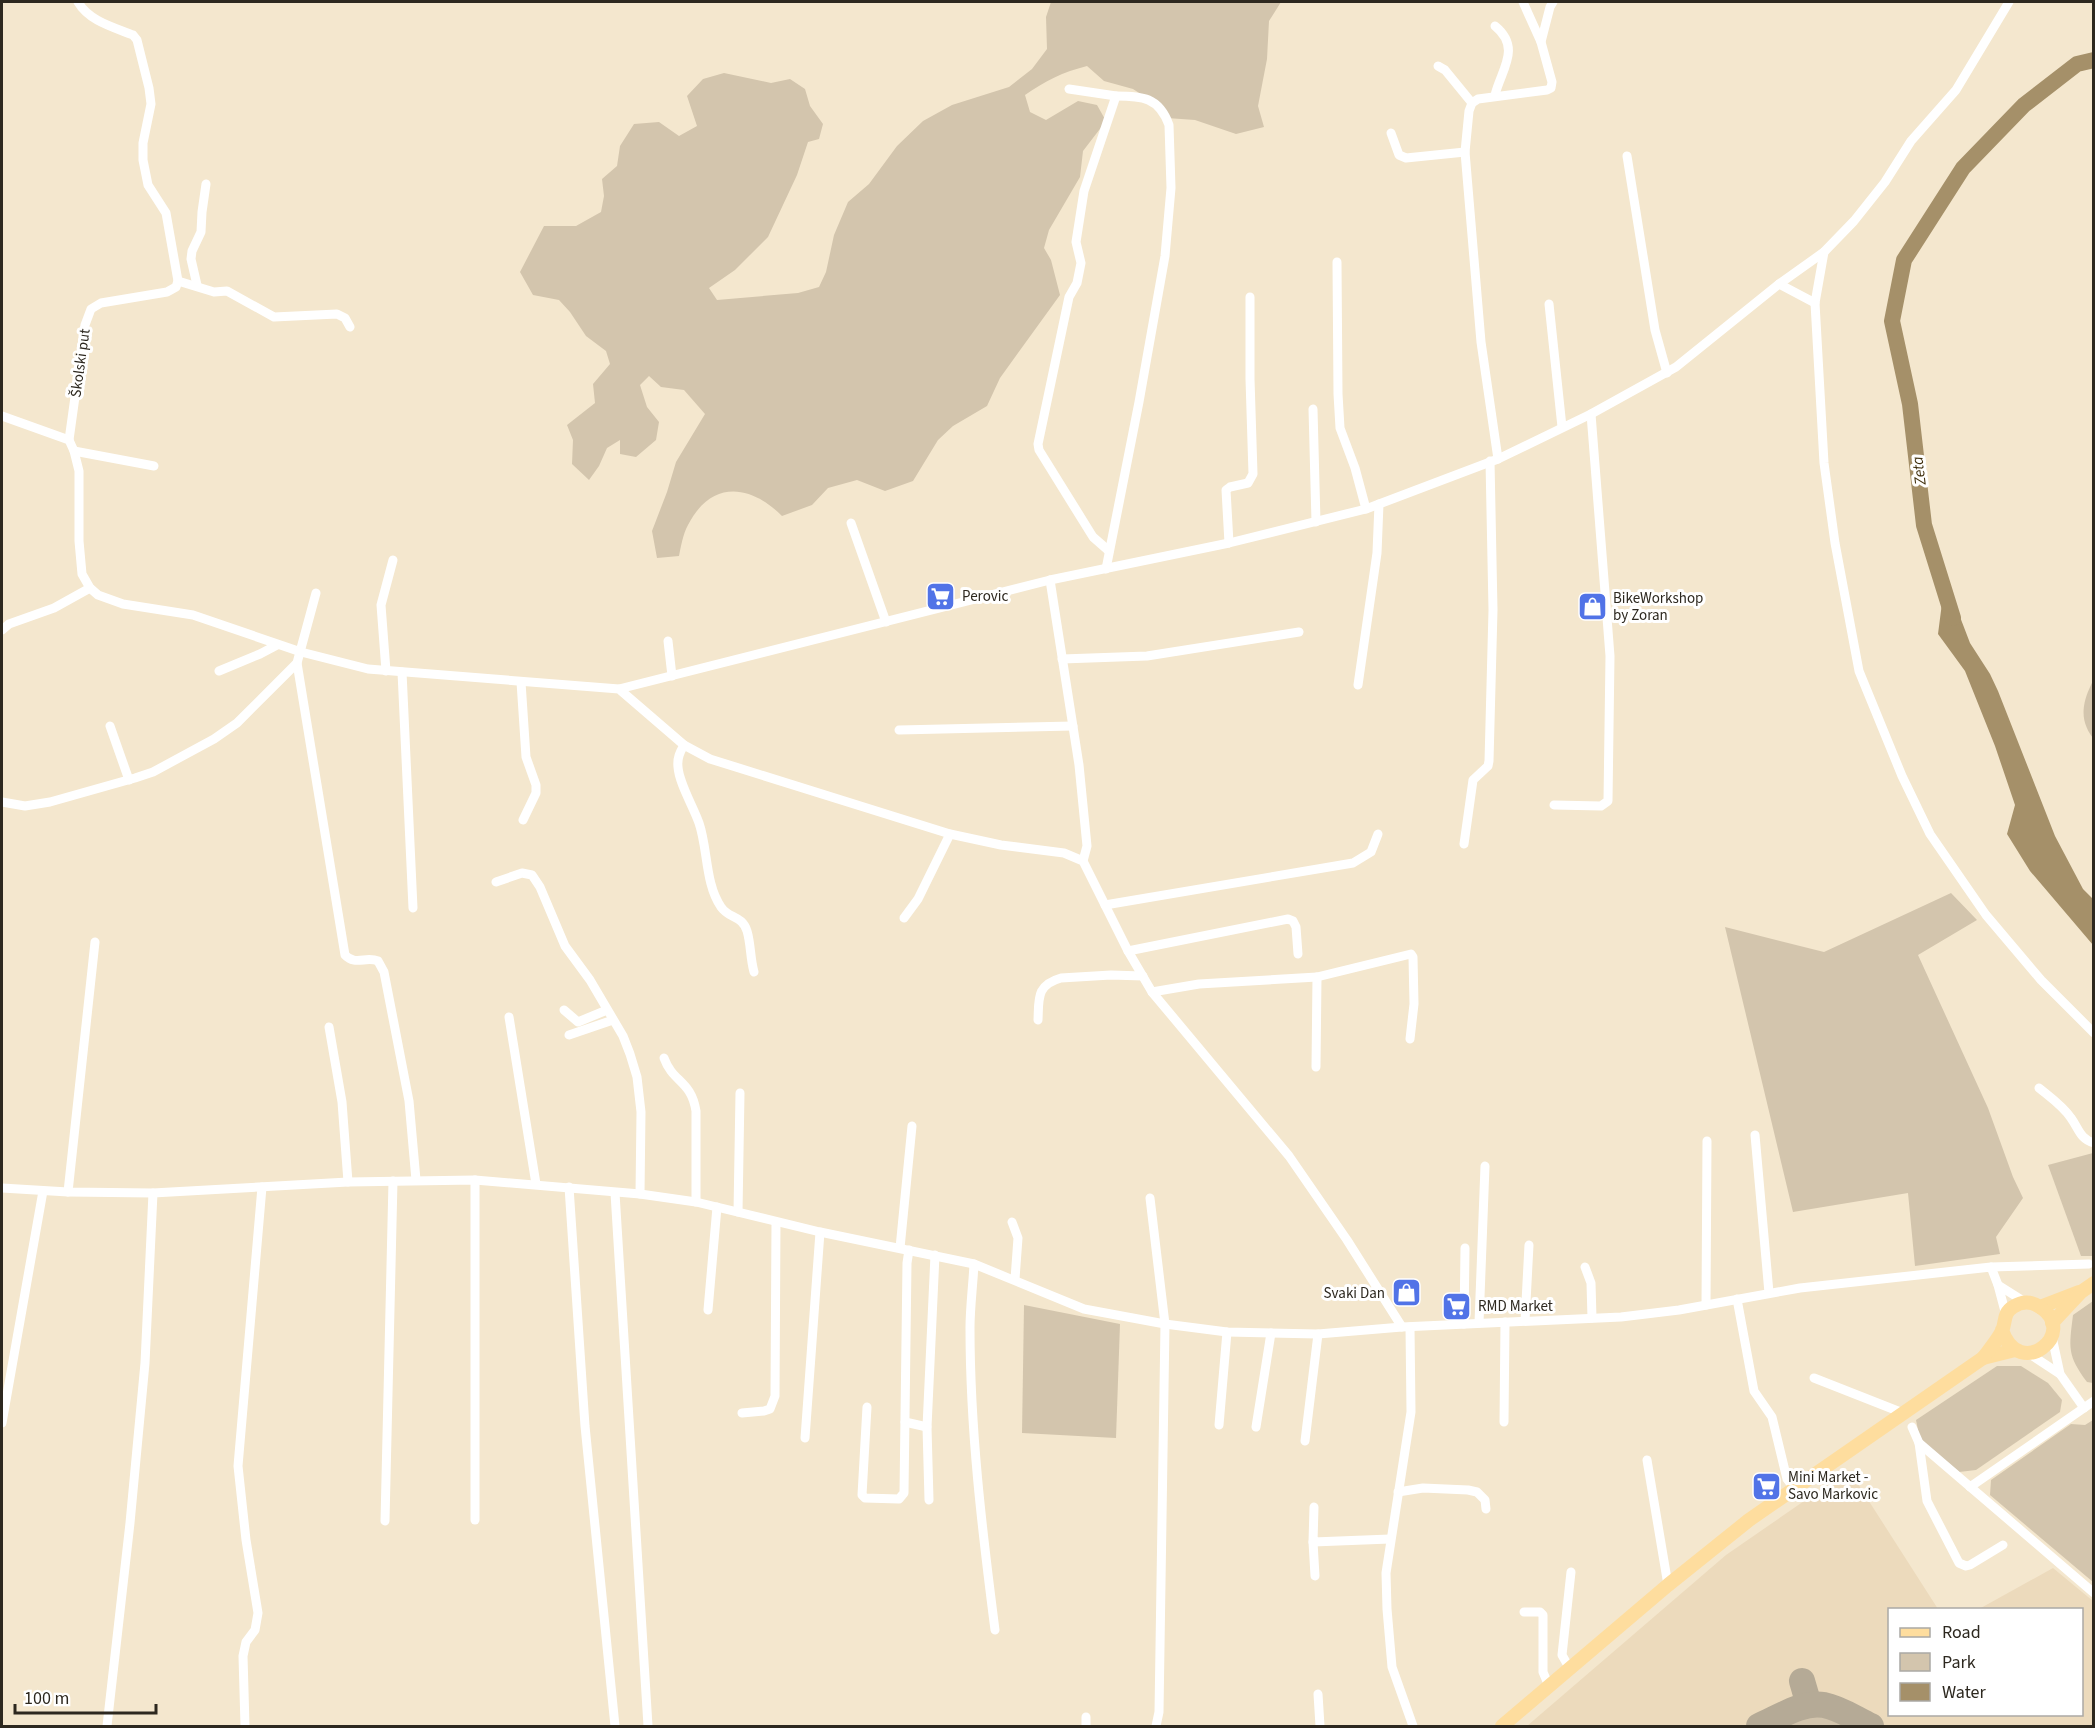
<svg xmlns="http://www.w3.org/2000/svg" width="2095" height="1728" font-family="'Source Sans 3',sans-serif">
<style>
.built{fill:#ecdabc}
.green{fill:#d3c5ad}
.water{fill:#a59069}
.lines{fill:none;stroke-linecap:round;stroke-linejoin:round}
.river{stroke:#a59069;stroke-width:16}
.taxiway{stroke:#b5aa96;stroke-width:26}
.minor{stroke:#fff;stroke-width:9}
.primary{stroke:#fedd9e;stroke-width:14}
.labels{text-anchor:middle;stroke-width:6;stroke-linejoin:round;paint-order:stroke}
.street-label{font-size:15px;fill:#2d281f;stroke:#fff}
.poi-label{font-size:15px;fill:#2d281f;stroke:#fff;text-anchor:start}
.water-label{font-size:16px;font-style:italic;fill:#40300e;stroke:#fff}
</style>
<rect width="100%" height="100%" fill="#f4e7ce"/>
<polygon class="built" points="1849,1470 1938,1609 1890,1610 1890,1714 2082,1714 2082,1610 1979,1609 2053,1568 2093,1601 2093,1726 1527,1726 1726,1555"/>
<g class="green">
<path d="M1051,2h230l-12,19 -2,38 -9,47 6,21 -28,7 -41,-14 -28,-2 -17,-18 -17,-11 -29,-8 -17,-15c-24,6 -42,15 -62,29l5,17 16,8 32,-19 19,4 9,16 -23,30 -3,26 -31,53 -5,18 7,12 9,35 -60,83 -13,28 -34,20 -15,14 -25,41 -28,10 -28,-11 -29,8 -16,17 -30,11c-32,-32 -71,-36 -94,9 -5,9 -7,21 -9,31l-22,2 -5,-27 15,-39 9,-30 29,-48 -21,-24 -23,-3 -12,-11 -9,9 7,22 12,15 -3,18 -20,17 -16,-3v-14l-13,8 -8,18 -10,14 -17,-16 1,-24 -6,-15 28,-22 -2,-19 17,-20 -4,-13 -20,-15 -16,-24 -11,-12 -26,-5 -13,-23 24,-46h32l25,-14 3,-16 -2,-17 15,-13 3,-20 14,-22 25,-2 20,14 18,-10 -10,-30 16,-17 21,-6 47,10 19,-4 15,10 5,17 13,18 -4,15 -11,3 -11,33 -29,62 -33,33 -26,18 8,12 81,-7 21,-6 7,-15 8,-37 14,-33 21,-18 28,-38 26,-25 29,-16 57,-18 23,-18 15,-20 -1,-32z"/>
<path d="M2093,681v57c-15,-19 -10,-38 0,-57z"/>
<polygon points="1951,893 1977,920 1918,955 1988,1108 2013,1177 2023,1198 1996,1237 2000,1254 1915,1266 1908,1193 1793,1212 1725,927 1824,952"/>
<polygon points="2093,1153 2093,1256 2081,1256 2048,1165"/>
<path d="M2093,1301v82l-6,-1c-20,-27 -18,-34 -14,-67z"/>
<polygon points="1024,1305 1120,1324 1116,1438 1022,1433"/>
<polygon points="1997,1366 2021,1366 2048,1383 2062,1400 2060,1412 1976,1470 1959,1472 1920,1440 1916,1420"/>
<polygon points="2093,1420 2093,1582 1990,1495 1991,1480 2071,1424 2085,1425"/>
<polygon points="1819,1714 1848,1726 1778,1726 1797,1717"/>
</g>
<polygon class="water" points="1952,596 1970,643 1990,674 1998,691 2055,836 2083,889 2093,899 2093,945 2030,871 2007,834 2015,805 1995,746 1965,671 1938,634 1942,603 1946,597"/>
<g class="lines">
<polyline class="river" points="1953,618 1924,525 1910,404 1892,321 1904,260 1963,168 2024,105 2077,64 2094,60"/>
<g class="taxiway">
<polyline points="1802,1681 1809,1705"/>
<path d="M1759,1726c19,-8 43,-25 65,-21 16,3 32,14 47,21"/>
</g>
<g class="minor">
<polyline points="1523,2 1541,42"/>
<path d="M1495,26c27,22 6,44 0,69"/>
<polyline points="1438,66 1445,70 1472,103"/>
<polyline points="1069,89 1116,96 1084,191 1076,242 1081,263 1077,283 1069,297 1038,444 1039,450 1093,537 1109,551"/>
<polyline points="1391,133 1399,155 1406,158 1465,152"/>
<polyline points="1627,156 1655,330 1667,373"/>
<polyline points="1824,252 1815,303 1824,463 1835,543 1859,671 1902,776 1930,834 1986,915 2041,980 2094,1033"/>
<polyline points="1337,262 1338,394 1340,428 1355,468 1366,509"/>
<polyline points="178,281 214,292 227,291 274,317 337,314 345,318 350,327"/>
<polyline points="1779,284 1815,303"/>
<polyline points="197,285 191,259 192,251 201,232 202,212 206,184"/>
<polyline points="1549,304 1562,427"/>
<polyline points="1313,409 1316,522"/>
<polyline points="2,416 69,440 74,451 79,471 79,541 82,574 90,588 98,595 123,604 193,615 301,652 368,669 619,689 684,745 710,759 950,834 1001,845 1064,853 1083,861 1128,951 1152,992 1289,1156 1347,1240 1402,1327"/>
<path d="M69,440l16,-115 6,-16 10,-6 66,-11 9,-5 2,-6 -12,-68 -18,-28 -5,-25v-17l8,-39 -2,-16 -12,-48 -4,-5c-20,-8 -44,-14 -55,-33"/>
<polyline points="74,451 154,466"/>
<polyline points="1498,459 1481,342 1465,152 1469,111 1472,103 1478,99 1547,90 1551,88 1552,82 1541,42 1550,7 1553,2"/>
<polyline points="851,523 886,622"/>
<polyline points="1229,543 1226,490 1230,487 1248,483 1253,474 1250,379 1250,297"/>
<path d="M1106,569l33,-167 26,-146 6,-68 -2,-63c-10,-28 -27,-29 -53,-29"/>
<polyline points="1050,580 1079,765 1087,846 1083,861"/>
<polyline points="2,630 9,624 54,608 90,588"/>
<polyline points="668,641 672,676"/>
<polyline points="1062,659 1147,656 1299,632"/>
<path d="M297,663l48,292c10,11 21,1 33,6l6,11 25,129 7,79"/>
<polyline points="219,671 260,654 277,645"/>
<polyline points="386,671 381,605 393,560"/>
<polyline points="402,672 413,908"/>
<polyline points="521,682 526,757 536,785 536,793 523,820"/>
<polyline points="1358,685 1377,553 1379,504"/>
<polyline points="619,689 1050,580 1229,543 1366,509 1498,459 1591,414 1676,367 1779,284 1824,252 1854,221 1885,182 1911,141 1956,90 2009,2"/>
<polyline points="110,726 129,780"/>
<polyline points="899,730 1073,726"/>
<path d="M684,745c-4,7 -7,13 -6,22 1,16 15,39 21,56 9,26 6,61 22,84 8,12 21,8 26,24 4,13 3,27 7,41"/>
<polyline points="2,802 25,806 50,802 135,778 153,772 214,739 237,723 297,663 316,593"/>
<polyline points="1554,805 1601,806 1608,801 1610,656 1591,414"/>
<polyline points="1464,844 1473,780 1488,766 1489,761 1493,610 1490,461"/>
<polyline points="496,882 522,873 532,875 540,887 565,946 590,980 623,1036 630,1054 637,1077 641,1112 640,1194"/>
<polyline points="1105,905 1353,863 1371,852 1378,834"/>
<polyline points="904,918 918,899 950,834"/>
<polyline points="1128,951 1288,919 1293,921 1296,927 1298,954"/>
<polyline points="1152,992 1199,984 1317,977 1411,954 1413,957 1414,1004 1410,1039"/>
<polyline points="564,1010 578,1022 607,1010"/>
<polyline points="509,1017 536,1184"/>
<path d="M1038,1020c1,-21 -2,-35 23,-42l50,-3 32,1"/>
<polyline points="329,1027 342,1102 348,1182"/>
<polyline points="569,1035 613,1020"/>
<path d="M664,1058c9,25 27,22 32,53v91"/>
<polyline points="1316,1067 1317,977"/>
<path d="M2039,1088c11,9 24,18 32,30 8,11 9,21 23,25"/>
<polyline points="1755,1135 1769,1293"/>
<polyline points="475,1180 475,1520"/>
<polyline points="569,1187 585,1426 615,1726"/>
<polyline points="2,1188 68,1192 153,1193 348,1182 475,1180 640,1194 696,1202 820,1232 974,1264 1084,1309 1165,1324 1227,1332 1318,1334 1402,1327 1621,1317 1679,1310 1800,1288 1991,1267 1998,1285 2006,1315"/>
<polyline points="68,1192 95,942"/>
<polyline points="615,1193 648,1726"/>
<polyline points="1150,1198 1165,1324 1159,1712 1156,1726"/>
<polyline points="738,1212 740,1093"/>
<polyline points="1012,1222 1018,1238 1015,1279"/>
<polyline points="900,1248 912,1126"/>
<path d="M974,1264c-1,21 -4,43 -4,64 0,101 12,201 25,302"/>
<polyline points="1585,1267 1591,1283 1592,1318"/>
<polyline points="1991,1267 2089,1264"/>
<polyline points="1998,1285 2025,1302"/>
<polyline points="1737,1299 1754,1391 1772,1417 1787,1479 1794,1488"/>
<polyline points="1706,1305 1707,1141"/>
<polyline points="708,1310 717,1207"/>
<polyline points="1525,1321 1529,1245"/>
<polyline points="1479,1323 1485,1166"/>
<polyline points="1464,1324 1465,1248"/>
<polyline points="1410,1327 1411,1412 1386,1573 1387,1609 1392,1667 1413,1726"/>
<polyline points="2052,1337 2060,1374 2084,1408"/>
<polyline points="2028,1353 2060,1374"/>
<polyline points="1814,1378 1903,1413"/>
<polyline points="867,1407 862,1495 865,1498 899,1499 904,1493 907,1263 909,1250"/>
<polyline points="742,1413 764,1411 770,1409 775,1396 776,1222"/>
<polyline points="905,1422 927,1427"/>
<polyline points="1504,1422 1505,1322"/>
<polyline points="2,1423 43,1191"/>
<polyline points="1219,1425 1227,1332"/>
<polyline points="1256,1427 1271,1333"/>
<polyline points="1912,1427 1919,1443 2094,1593"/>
<polyline points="805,1438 820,1232"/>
<polyline points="1305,1441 1318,1334"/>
<polyline points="1919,1443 1927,1501 1959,1563 1966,1566 1970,1565 2003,1545"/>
<polyline points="1647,1460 1668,1585"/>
<polyline points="1970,1487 2094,1401"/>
<polyline points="1398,1492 1423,1488 1468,1490 1477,1492 1485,1500 1486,1509"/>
<polyline points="929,1500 927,1427 935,1255"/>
<polyline points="1314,1507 1313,1542 1390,1539"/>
<polyline points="385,1521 393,1181"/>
<polyline points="1313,1542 1315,1576"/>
<polyline points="1524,1612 1540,1612 1543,1615 1543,1672 1549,1686"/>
<polyline points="1570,1669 1562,1655 1571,1572"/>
<polyline points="1318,1694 1320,1726"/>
<polyline points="1086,1717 1086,1726"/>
<polyline points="107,1726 130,1523 145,1363 153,1193"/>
<polyline points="245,1726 243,1656 246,1642 255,1630 258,1613 246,1540 238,1466 262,1187"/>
</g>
<g class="primary">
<polyline points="2040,1307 2079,1292"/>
<polyline points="2052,1323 2081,1292 2094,1283"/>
<polyline points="1983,1358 2015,1350"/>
<path d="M1502,1726l166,-141 81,-65 234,-162c6,-8 14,-17 19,-27 4,-9 1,-18 11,-24 9,-6 18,-6 27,0 40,26 -21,75 -38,23"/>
</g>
</g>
<defs>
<symbol id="supermarket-square" viewBox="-11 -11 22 22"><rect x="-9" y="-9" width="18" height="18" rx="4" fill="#5173e7" stroke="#fff"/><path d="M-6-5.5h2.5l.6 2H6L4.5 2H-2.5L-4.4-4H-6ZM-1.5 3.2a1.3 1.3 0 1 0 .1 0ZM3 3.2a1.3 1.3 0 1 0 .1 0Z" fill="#fff"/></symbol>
<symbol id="shop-square" viewBox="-11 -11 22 22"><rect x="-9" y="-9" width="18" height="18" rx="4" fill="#5173e7" stroke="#fff"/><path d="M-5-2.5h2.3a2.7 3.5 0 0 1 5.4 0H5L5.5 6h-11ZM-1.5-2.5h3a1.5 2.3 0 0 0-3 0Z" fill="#fff"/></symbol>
</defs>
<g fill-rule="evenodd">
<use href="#supermarket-square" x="924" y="580" width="33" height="33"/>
<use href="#shop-square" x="1576" y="590" width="33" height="33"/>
<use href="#shop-square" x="1390" y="1276" width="33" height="33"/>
<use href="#supermarket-square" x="1440" y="1290" width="33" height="33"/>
<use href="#supermarket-square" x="1750" y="1470" width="33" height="33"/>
</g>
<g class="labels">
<g class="street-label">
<text transform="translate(80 363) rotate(-82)" y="5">Školski put</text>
</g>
<g class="poi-label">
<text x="962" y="601">Perovic</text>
<text x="1613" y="603">BikeWorkshop<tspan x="1613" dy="17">by Zoran</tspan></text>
<text x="1385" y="1298" text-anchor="end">Svaki Dan</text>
<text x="1478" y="1311">RMD Market</text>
<text x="1788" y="1482">Mini Market -<tspan x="1788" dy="17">Savo Markovic</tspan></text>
</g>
<g class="water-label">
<text transform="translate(1918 471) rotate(-97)" y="6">Zeta</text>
</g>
</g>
<rect width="2095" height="1728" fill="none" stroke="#2d281f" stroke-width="6"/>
<rect x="1888" y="1608" width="195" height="108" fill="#ffffff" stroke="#aba9a5" stroke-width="1.5"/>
<rect x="1900" y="1628" width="30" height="9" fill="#fedd9e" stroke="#aba9a5" stroke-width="1.5"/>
<text x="1942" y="1638" font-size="18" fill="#2d281f">Road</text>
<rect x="1900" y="1653" width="30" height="18" fill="#d3c5ad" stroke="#aba9a5" stroke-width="1.5"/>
<text x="1942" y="1668" font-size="18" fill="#2d281f">Park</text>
<rect x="1900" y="1683" width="30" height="18" fill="#a59069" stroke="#aba9a5" stroke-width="1.5"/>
<text x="1942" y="1698" font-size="18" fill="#2d281f">Water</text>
<path d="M15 1704v9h141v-9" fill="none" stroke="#2d281f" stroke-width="3"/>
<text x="24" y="1704" font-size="18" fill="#2d281f" stroke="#ffffff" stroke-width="4.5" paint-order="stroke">100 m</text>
</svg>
